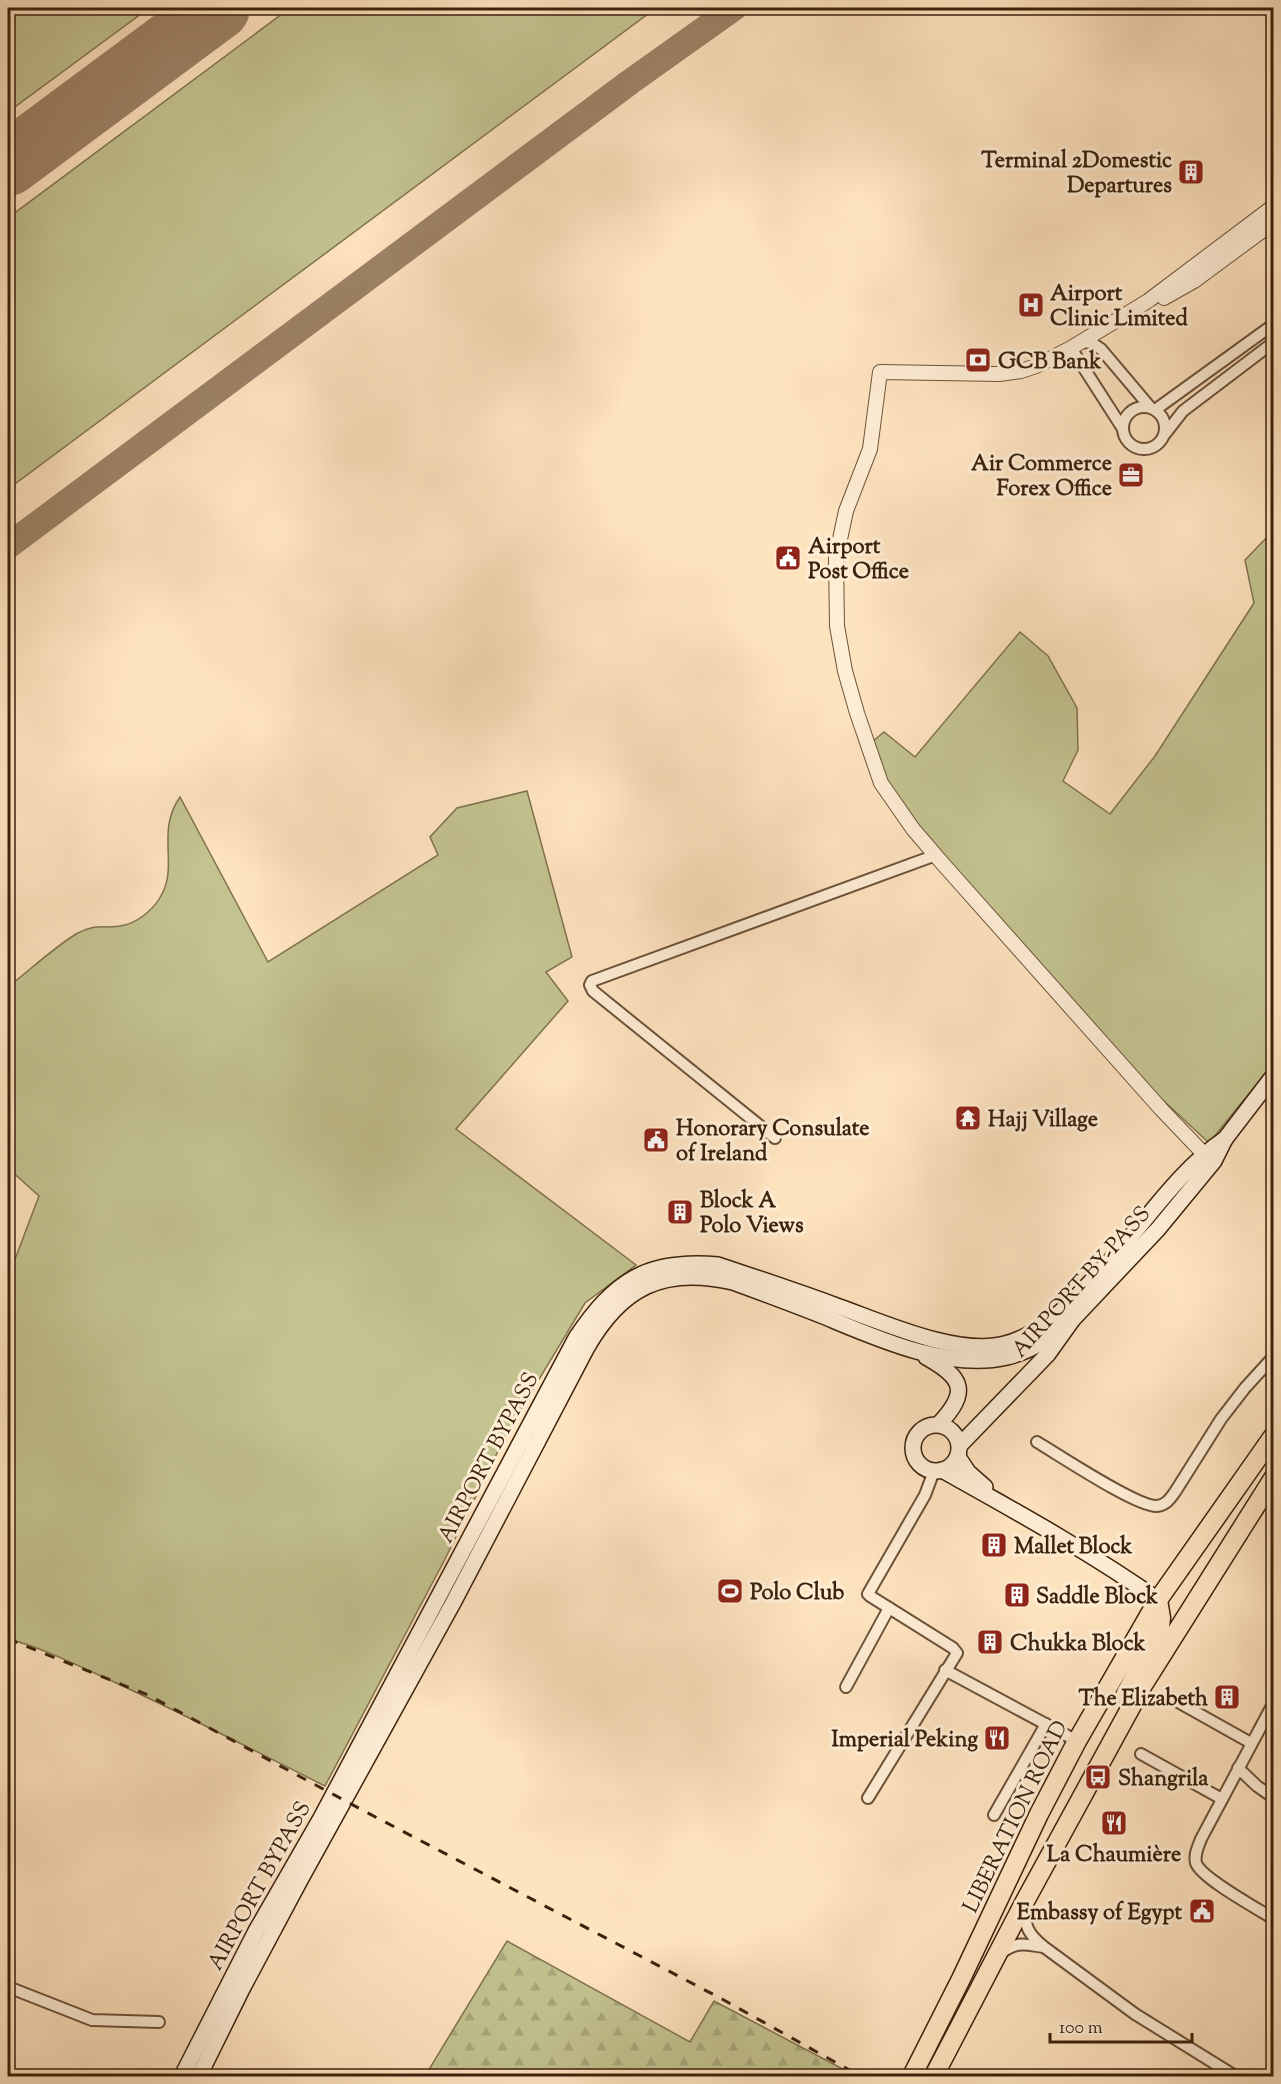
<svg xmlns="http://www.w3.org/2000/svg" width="1281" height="2084" font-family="'Sorts Mill Goudy',serif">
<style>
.grass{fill:#c3c390;stroke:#80724e;stroke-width:1.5}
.forest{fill:url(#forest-firs);stroke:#80724e;stroke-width:1.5}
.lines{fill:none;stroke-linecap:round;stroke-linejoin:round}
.taxiway{stroke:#9d8266;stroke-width:26}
.runway{stroke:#9d8266;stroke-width:64}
.minor-casing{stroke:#6c5239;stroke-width:14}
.tertiary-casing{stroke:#6c5239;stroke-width:16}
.secondary-casing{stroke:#3c220c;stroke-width:18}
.trunk-casing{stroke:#3c220c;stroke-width:21}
.minor{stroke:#feedd5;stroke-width:10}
.tertiary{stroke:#feedd5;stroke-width:14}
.secondary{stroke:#feedd5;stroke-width:15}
.trunk{stroke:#fee3bf;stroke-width:18}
.rail{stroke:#3c220c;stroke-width:3;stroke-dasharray:10 10;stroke-linecap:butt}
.labels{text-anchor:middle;stroke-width:6;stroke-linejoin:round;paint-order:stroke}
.poi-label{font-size:22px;font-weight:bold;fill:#3c220c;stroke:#feedd5;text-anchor:start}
.street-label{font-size:22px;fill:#3c220c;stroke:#feedd5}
</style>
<defs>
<pattern id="forest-firs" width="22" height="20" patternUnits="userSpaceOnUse" patternTransform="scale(1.5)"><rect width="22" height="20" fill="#c3c390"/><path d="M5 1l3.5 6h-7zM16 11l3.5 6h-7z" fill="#a8a77b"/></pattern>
</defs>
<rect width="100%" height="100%" fill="#fee3bf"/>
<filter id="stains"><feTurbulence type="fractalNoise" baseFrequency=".00333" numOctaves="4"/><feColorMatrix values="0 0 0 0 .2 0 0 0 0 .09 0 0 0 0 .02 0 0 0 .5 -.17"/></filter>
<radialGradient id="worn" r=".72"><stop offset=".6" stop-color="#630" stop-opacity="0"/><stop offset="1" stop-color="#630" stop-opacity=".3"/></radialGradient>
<g class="grass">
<polygon points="8,8 149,8 8,112"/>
<polygon points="290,8 656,8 8,489 8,218"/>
<polygon points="1273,531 1273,1064 1209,1143 1094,1036 921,833 882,774 871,743 884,732 915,757 1020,632 1048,656 1077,708 1078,750 1063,781 1110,814 1155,756 1254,603 1245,560"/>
<path d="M527,791l45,166 -26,15 22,29 -112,128 180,136 -51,38 -76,126 -65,132 -119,225c-70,-35 -139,-71 -211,-104 -34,-15 -70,-34 -106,-43v-365l1,1 30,-79 -31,-28v-181c22,-17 44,-38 68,-53 20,-12 30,-4 49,-9 15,-4 30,-17 37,-31 16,-30 -6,-63 18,-97l88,165 170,-107 -8,-18 27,-29z"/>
</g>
<polygon class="forest" points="507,1941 690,2042 714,2001 856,2076 425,2076"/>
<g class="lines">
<polyline class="taxiway" points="8,546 630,82 734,8"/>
<polyline class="runway" points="8,164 218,8"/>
<defs>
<g id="minor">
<polyline points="1081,342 1092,343 1101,349 1150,407"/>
<polyline points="1071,348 1123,429"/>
<circle cx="1144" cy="428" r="21"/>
<polyline points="1155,410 1274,324"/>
<polyline points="1165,434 1183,411 1274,342"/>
<polyline points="775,1138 593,991 590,985 592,981 936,855"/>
<path d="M1037,1442c22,13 100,65 120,64 9,-1 13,-7 18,-14l46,-73 24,-31 29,-32"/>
<polyline points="945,1670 1077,1741"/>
<polyline points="846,1687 889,1608"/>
<polyline points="1169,1697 1251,1743"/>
<path d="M1274,1702l-73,137c-3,8 -7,15 -5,24 5,15 62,46 78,56"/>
<polyline points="1141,1754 1222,1799"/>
<polyline points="1238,1768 1257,1786 1274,1798"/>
<polyline points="868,1798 957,1653 953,1648 870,1596 868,1594 925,1495 934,1471"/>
<polyline points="994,1815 1046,1724"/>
<path d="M1024,1907c1,20 4,27 20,40l91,67 100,62"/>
<path d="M999,1954c19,-13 24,-10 44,-7"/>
<polyline points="8,1987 92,2020 159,2022"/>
</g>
<g id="tertiary">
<polyline points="1164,298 1194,281 1274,222"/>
<polyline points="1214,1161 1203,1153 1161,1109 943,864 913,829 881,783 857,713 845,671 837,626 836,558 846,511 870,449 880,372 999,374 1021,371 1036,366 1071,348 1148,301 1274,206"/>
</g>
<g id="secondary">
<path d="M926,1357c38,21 43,35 13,67"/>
<circle cx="936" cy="1448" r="23"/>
<polyline points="960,1445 1048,1354 1073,1319 1158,1229 1214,1161 1225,1139 1274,1075"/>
<polyline points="958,1457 968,1472 985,1487"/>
<path d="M942,1470c73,41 148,82 216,130"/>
<path d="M182,2076l74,-145 65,-113 255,-480c39,-58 71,-79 142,-73 39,13 78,26 116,40 46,16 123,52 171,39 43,-11 76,-52 105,-83 37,-41 69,-91 115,-122"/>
<path d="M199,2076l43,-87 57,-107 154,-279 133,-254c35,-62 77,-83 147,-67 30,11 60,22 90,34 53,22 125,55 184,41 25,-6 47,-21 66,-38"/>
</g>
<g id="trunk">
<polyline points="1125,1695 1160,1627 1161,1618 1158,1600"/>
<polyline points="912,2076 961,1979 1039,1814 1077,1741 1158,1600 1274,1435"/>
<polyline points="934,2076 1024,1903 1143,1685 1274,1477"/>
</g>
</defs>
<use href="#minor" class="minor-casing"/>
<use href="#tertiary" class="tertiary-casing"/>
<use href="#secondary" class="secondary-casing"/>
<use href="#trunk" class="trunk-casing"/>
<use href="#minor" class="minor"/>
<use href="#tertiary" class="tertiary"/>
<use href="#secondary" class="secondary"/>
<use href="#trunk" class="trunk"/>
<polyline class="rail" points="8,1639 148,1695 366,1812 722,1999 860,2076"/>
</g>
<defs>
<symbol id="building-square" viewBox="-11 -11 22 22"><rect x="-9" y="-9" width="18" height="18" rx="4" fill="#8f2418" stroke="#feedd5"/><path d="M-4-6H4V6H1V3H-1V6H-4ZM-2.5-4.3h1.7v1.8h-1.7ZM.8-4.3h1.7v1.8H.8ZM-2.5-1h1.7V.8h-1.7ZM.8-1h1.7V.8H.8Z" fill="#fff"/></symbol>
<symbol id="hospital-square" viewBox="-11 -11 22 22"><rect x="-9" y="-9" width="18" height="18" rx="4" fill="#8f2418" stroke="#feedd5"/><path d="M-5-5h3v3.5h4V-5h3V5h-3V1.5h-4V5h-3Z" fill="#fff"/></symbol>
<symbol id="bank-square" viewBox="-11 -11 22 22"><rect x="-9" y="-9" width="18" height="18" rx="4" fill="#8f2418" stroke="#feedd5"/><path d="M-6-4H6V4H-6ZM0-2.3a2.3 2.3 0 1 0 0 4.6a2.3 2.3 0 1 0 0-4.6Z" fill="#fff"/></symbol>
<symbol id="office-square" viewBox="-11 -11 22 22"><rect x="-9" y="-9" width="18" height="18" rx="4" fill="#8f2418" stroke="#feedd5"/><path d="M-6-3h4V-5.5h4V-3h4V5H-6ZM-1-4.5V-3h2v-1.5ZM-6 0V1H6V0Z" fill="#fff"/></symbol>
<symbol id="civic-square" viewBox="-11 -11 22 22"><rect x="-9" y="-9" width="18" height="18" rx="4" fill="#8f2418" stroke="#feedd5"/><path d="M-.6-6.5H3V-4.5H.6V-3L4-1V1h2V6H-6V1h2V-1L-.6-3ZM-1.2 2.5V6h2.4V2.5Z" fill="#fff"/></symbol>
<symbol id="temple-square" viewBox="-11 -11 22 22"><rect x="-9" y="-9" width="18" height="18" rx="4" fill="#8f2418" stroke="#feedd5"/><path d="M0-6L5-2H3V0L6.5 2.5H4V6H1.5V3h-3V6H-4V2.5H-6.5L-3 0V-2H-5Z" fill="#fff"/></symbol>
<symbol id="stadium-square" viewBox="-11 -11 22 22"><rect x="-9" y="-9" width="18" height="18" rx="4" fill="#8f2418" stroke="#feedd5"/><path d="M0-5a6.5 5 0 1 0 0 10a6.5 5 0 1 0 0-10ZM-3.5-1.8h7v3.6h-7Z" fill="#fff"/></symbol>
<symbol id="restaurant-square" viewBox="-11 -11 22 22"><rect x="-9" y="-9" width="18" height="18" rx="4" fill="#8f2418" stroke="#feedd5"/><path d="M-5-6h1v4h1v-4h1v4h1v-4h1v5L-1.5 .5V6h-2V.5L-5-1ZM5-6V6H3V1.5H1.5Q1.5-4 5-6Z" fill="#fff"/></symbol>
<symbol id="bus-square" viewBox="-11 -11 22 22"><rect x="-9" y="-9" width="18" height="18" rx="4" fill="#8f2418" stroke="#feedd5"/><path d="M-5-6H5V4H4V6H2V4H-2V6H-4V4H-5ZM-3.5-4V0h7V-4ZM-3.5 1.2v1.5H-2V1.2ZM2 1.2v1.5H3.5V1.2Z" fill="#fff"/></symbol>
</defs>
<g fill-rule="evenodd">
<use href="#building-square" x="1176" y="157" width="30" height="30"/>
<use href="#hospital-square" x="1016" y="290" width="30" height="30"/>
<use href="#bank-square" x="963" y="345" width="30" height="30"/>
<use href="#office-square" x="1116" y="460" width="30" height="30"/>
<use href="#civic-square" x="773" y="543" width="30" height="30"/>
<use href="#temple-square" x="953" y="1103" width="30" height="30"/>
<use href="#civic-square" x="641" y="1125" width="30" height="30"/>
<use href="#building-square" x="665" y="1197" width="30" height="30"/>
<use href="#building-square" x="979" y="1530" width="30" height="30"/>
<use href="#stadium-square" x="715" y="1576" width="30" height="30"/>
<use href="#building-square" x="1002" y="1580" width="30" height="30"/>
<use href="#building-square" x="975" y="1627" width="30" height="30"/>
<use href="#building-square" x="1212" y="1682" width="30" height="30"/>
<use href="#restaurant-square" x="982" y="1723" width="30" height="30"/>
<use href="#bus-square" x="1083" y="1762" width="30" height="30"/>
<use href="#restaurant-square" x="1099" y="1808" width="30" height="30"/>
<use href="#civic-square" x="1187" y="1896" width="30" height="30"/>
</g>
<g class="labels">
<g class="poi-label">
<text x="1172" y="167" text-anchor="end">Terminal 2Domestic<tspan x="1172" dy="25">Departures</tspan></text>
<text x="1050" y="300">Airport<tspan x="1050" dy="25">Clinic Limited</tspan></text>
<text x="998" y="368">GCB Bank</text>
<text x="1112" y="470" text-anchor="end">Air Commerce<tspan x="1112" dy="25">Forex Office</tspan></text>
<text x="808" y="553">Airport<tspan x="808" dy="25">Post Office</tspan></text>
<text x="988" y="1126">Hajj Village</text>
<text x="676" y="1135">Honorary Consulate<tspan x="676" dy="25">of Ireland</tspan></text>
<text x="700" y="1207">Block A<tspan x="700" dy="25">Polo Views</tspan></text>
<text x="1014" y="1553">Mallet Block</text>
<text x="750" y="1599">Polo Club</text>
<text x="1036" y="1603">Saddle Block</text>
<text x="1010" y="1650">Chukka Block</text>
<text x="1208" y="1705" text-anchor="end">The Elizabeth</text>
<text x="978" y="1746" text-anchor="end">Imperial Peking</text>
<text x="1118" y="1785">Shangrila</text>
<text x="1114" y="1861" text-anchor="middle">La Chaumière</text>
<text x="1182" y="1919" text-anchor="end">Embassy of Egypt</text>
</g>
<g class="street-label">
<text transform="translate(1080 1281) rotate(-48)" y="8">AIRPORT BY-PASS</text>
<text transform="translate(487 1457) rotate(-62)" y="8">AIRPORT BYPASS</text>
<text transform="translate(1014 1816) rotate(-64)" y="8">LIBERATION ROAD</text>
<text transform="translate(258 1885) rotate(-61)" y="8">AIRPORT BYPASS</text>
</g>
</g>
<rect width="1281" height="2084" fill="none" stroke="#fee3bf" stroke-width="30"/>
<rect x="9" y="9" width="1263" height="2066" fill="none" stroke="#3c220c" stroke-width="3"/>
<rect x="15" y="15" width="1251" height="2054" fill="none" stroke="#3c220c" stroke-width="1.5"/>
<path d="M1050 2033v9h142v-9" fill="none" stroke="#3c220c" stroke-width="3"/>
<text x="1059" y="2033" font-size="18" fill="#3c220c" stroke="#feedd5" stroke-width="4.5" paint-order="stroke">100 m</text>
<rect width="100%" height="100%" filter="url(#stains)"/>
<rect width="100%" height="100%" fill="url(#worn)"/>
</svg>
